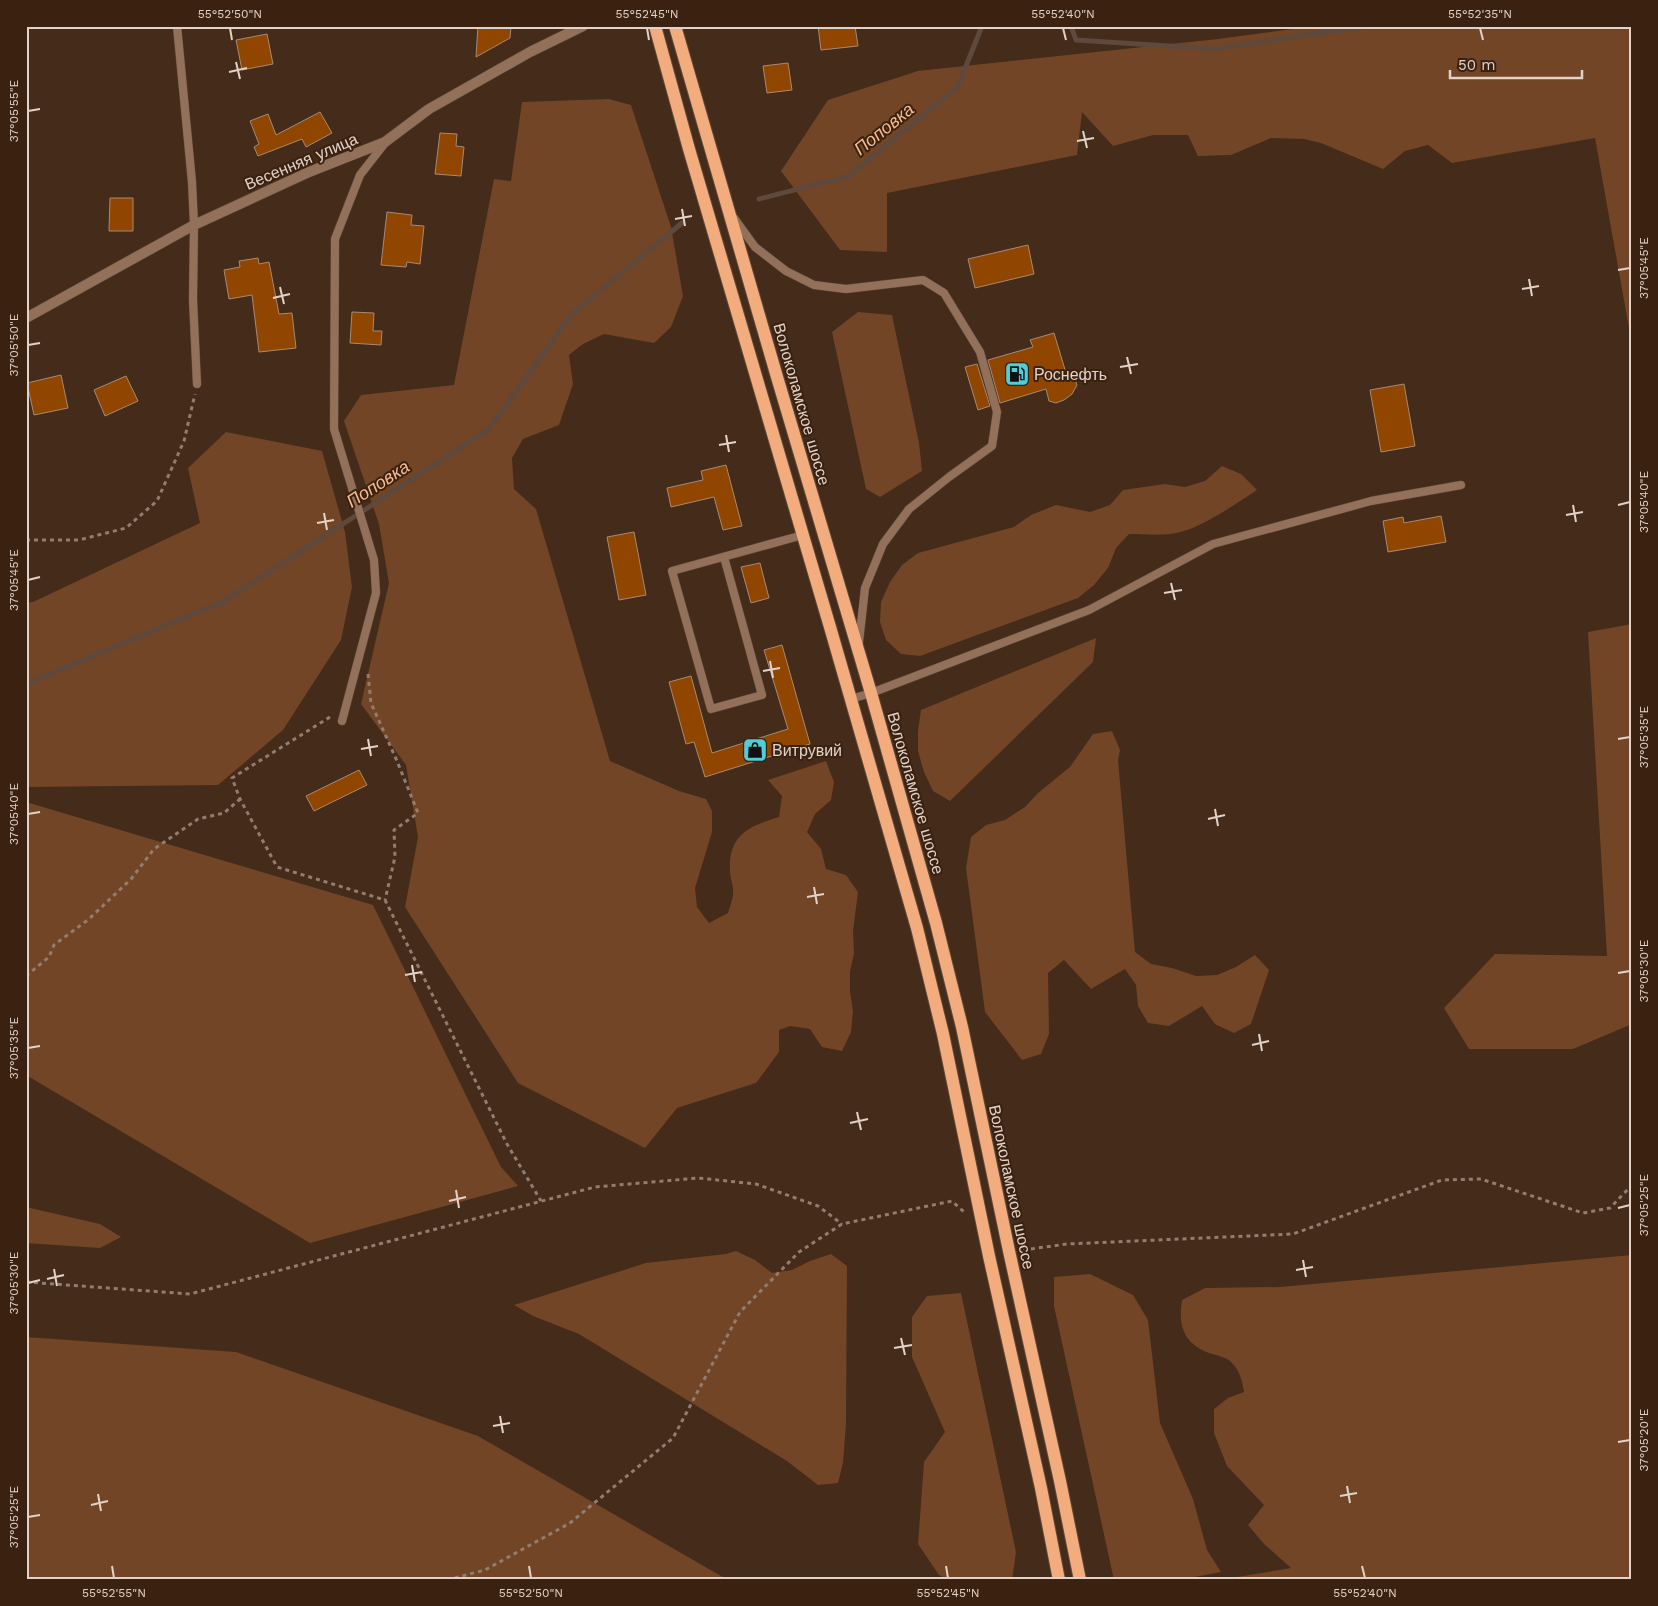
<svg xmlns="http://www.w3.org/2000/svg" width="1658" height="1606" font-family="'Work Sans',sans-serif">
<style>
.green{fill:#724527}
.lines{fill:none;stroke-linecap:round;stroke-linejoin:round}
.stream{stroke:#5e493c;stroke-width:5}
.building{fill:#914600;stroke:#a78976}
.lane-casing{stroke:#604939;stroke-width:9}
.street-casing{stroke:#604939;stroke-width:11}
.primary-casing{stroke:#604939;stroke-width:14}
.path{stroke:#927d70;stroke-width:3;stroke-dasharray:4 4;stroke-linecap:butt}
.lane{stroke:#92705a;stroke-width:8}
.street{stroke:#92705a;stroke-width:10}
.primary{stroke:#f3ac7e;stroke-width:12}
.ticks{fill:none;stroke:#e2d2c8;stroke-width:2}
.labels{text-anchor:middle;stroke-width:4;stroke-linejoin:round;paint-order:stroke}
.street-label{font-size:16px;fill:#e2d2c8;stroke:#3a2110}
.poi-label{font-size:16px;fill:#e2d2c8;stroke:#3a2110;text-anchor:start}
.water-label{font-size:18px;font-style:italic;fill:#f9ba91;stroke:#3a2110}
.neatline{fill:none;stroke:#e2d2c8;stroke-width:2}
.ticks-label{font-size:12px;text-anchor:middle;fill:#e2d2c8}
</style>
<rect width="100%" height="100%" fill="#442b1a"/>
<g class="green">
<polygon points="1316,26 1632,26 1632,345 1595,138 1452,163 1428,145 1405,151 1383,169 1321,143 1304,139 1271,138 1231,155 1198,156 1188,135 1153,135 1113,146 1082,112 1077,155 887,193 887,252 840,250 781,171 828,100 918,71 1218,39"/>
<path d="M609,99l22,6 40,122 12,69 -12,31 -17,16 -50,-9 -21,10 -14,11 4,29 -14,41 -36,14 -11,19 2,31 22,20 74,252 69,30 27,8 6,12v21l-17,56 2,19 12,16 19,-10c2,-7 6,-16 5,-23 0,-6 -3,-13 -3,-19 -2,-37 20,-45 49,-54l3,-21 -14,-16 58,-19 8,21 -3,18 -16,14 -8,18 14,17 5,20 20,6 12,17 -5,39 1,22 -4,19v20l3,19 -2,21 -9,19 -20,-4 -12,-18 -20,-3 -11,4v22l-23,31 -79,25 -32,40 -127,-65 -113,-176 13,-70 -12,-72 -45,-61 28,-121 -10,-59 -35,-103 17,-26 93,-10 40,-206 17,2 11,-79z"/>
<polygon points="858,312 892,315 919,443 922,471 880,497 866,489 832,332"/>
<polygon points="226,432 322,451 345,532 352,587 341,640 283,730 218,785 26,787 26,603 33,602 200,523 188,468"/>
<path d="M1222,466l19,8 16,16c-22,14 -45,31 -70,40 -18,7 -39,4 -58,4l-13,14 -8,20 -14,17 -16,13 -158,58 -19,-2 -15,-14 -6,-18 1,-20 9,-20 12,-17 16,-12 96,-26 17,-12 25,-10 34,7 20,-7 13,-15 42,-6 20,3 20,-6z"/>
<polygon points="1632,624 1632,1024 1573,1049 1469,1049 1444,1008 1495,954 1607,956 1588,632"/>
<polygon points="1096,638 1093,662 950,801 933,791 924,772 918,751 918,731 921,710"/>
<polygon points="1112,731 1120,750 1118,760 1135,952 1151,964 1172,968 1196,976 1217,975 1236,967 1255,955 1269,970 1251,1024 1234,1033 1215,1024 1202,1006 1169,1026 1148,1023 1138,1006 1136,985 1125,969 1091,989 1064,960 1048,973 1049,1034 1041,1054 1022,1060 985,1012 966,868 971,837 986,825 1005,820 1025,807 1038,793 1070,767 1093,734"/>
<polygon points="26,802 373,905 501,1167 518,1186 310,1243 26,1075"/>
<polygon points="26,1207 100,1224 121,1237 100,1248 26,1243"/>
<polygon points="736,1251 755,1260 772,1273 792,1270 810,1261 831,1254 847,1266 846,1424 843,1463 838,1483 818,1485 787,1461 579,1334 533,1316 514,1305 646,1263 726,1254"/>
<path d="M1632,1255v325h-413l72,-12 -27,-24 -16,-19 16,-20 -37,-39 -13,-33v-24l14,-11 16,-6c-2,-11 -4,-22 -14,-31 -5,-4 -15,-6 -21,-8 -26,-10 -31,-28 -27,-53l23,-12 75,-1z"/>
<polygon points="1090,1274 1133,1295 1148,1320 1160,1423 1193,1499 1207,1550 1221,1572 1179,1580 1114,1580 1054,1306 1054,1277"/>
<polygon points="961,1293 1016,1552 1012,1580 949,1580 939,1575 918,1544 924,1462 945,1432 912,1357 912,1317 927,1296"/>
<polygon points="26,1337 236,1352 478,1436 728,1580 26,1580"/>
</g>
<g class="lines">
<g class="stream">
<polyline points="1071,26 1076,40 1215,49 1370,26"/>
<polyline points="759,199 849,176 958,86 982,26"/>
<polyline points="26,684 224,601 488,430 572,314 682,223"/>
</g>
</g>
<g class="building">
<polygon points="478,26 511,26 510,38 476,57"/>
<polygon points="818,26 855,26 858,46 821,50"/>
<polygon points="267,34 273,64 242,70 236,40"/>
<polygon points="788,63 792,90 767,93 763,66"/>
<polygon points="320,112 332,133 306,147 302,139 258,156 254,147 259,144 250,121 268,114 276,135"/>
<polygon points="440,133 457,134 456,146 464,147 461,176 435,174"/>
<polygon points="110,198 133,198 133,231 109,231"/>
<polygon points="387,212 412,215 411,225 424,226 420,264 407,262 406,267 381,265"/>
<polygon points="1028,245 1034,274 975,288 968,259"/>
<polygon points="258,258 259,264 269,262 279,314 292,313 296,348 259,352 252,295 229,299 224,270 240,267 239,261"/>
<polygon points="352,312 374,313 373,331 382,331 381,345 350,343"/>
<polygon points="1054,333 1066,373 1073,374 1077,385 1072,394 1064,400 1056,403 1049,401 1046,389 1000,403 988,360 1033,347 1030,340"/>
<polygon points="977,364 990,406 978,410 965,367"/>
<polygon points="61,375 68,408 34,415 27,383"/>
<polygon points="126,376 138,401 105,416 94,390"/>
<polygon points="1404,384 1415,446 1381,452 1370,390"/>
<polygon points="726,465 742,526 723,530 714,497 671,507 667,488 703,480 701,471"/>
<polygon points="1441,516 1446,542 1388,552 1383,521 1403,517 1404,523"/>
<polygon points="634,532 646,595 619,600 607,537"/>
<polygon points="760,563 769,598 751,603 741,567"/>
<polygon points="782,645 810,744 705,777 694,742 686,744 669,682 691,676 712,753 788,729 764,650"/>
<polygon points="359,770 367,785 314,811 306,796"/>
</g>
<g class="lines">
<defs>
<g id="lane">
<polyline points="177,26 192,182 194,225 193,300 197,384"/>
<polyline points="734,218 755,247 786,271 814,285 846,289 923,280 944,293 980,352 997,412 992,446 949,477 909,509 883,544 865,588 859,642"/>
<polyline points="724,557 762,695 711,709 672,571 803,535"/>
<polyline points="851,699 871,693 1089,610 1213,544 1371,501 1461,485"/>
<polyline points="342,721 376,593 374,560 334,429 335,239 360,175 385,143"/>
</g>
<polyline id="street" points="26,318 194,225 309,172 385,142 429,109 530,52 583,26"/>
<g id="primary">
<polyline points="655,26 689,149 830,627 917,928 943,1034 989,1256 1041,1488 1059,1580"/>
<polyline points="675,26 777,377 871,693 936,923 962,1027 1009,1251 1060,1481 1080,1580"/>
</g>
</defs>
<use href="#lane" class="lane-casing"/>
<use href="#street" class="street-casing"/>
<use href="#primary" class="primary-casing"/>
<g class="path">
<polyline points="26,540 79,540 126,528 157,501 184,441 195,394"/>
<polyline points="368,674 371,703 397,761 418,813 394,830 395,857 385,900"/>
<polyline points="330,717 232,778 240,799 277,867 385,900 507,1144 541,1201"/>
<polyline points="26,976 49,957 54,945 89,919 131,879 154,849 198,819 224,813 240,799"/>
<polyline points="1023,1250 1067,1244 1293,1234 1442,1180 1481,1179 1583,1213 1610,1208 1632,1185"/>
<polyline points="26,1282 190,1294 595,1187 698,1178 756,1184 818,1206 842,1224"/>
<polyline points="447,1580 485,1570 570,1523 673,1438 740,1312 799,1252 842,1224 952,1201 964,1212"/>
</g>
<use href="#lane" class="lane"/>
<use href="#street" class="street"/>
<use href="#primary" class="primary"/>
</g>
<path class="ticks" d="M230,28l2,12M647,28l2,12M1063,28l3,12M1480,28l3,12M236,62l4,17M229,72l18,-4M28,111l12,-2M1083,131l4,17M1077,141l17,-3M682,209l3,17M675,219l17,-3M1618,270l12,-2M1529,279l3,17M280,287l4,17M1522,289l17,-3M273,298l17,-4M28,345l12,-2M1127,357l4,17M1120,367l18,-3M726,435l3,17M719,445l17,-3M1573,505l3,17M1618,505l12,-3M324,513l3,17M1566,515l17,-3M317,523l17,-3M28,580l12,-3M1171,583l4,17M1164,593l18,-3M770,661l3,17M763,671l17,-3M368,739l3,17M1618,739l12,-2M361,749l17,-3M1215,809l3,17M28,814l12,-2M1208,819l17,-4M814,887l3,17M807,897l17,-3M412,965l3,17M1618,973l12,-2M405,975l17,-3M1259,1034l3,17M1252,1045l17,-4M28,1048l12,-2M857,1112l4,18M850,1123l18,-4M456,1190l3,18M449,1201l17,-4M1618,1208l12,-3M1303,1260l3,17M54,1269l3,17M1296,1270l17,-3M47,1279l17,-4M28,1283l12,-3M901,1338l4,17M894,1348l18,-3M500,1416l3,17M493,1426l17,-3M1618,1442l12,-2M1347,1486l3,17M98,1494l3,17M1340,1496l17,-3M91,1505l17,-4M28,1517l12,-2M112,1566l2,12M529,1566l2,12M946,1566l2,12M1362,1566l3,12"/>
<defs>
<symbol id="fuel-square" viewBox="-11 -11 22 22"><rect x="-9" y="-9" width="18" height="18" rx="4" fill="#52ccd6" stroke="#3a2110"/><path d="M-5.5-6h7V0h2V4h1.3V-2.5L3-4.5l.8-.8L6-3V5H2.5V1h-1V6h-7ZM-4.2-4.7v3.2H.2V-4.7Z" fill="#111"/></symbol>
<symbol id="shop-square" viewBox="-11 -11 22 22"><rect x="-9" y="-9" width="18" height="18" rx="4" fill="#52ccd6" stroke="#3a2110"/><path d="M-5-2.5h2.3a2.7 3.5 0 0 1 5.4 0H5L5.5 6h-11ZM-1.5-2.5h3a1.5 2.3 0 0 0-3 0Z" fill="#111"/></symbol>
</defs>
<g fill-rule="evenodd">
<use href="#fuel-square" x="1003" y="360" width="28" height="28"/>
<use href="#shop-square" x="741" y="736" width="28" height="28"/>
</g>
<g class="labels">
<g class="street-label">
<text transform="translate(301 161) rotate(-23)" y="6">Весенняя улица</text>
<text transform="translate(802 404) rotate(74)" y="6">Волоколамское шоссе</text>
<text transform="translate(916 793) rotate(74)" y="6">Волоколамское шоссе</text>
<text transform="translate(1012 1187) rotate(78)" y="6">Волоколамское шоссе</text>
</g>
<g class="poi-label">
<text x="1034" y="380">Роснефть</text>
<text x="772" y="756">Витрувий</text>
</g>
<g class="water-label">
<text transform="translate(884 129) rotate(-39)" y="6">Поповка</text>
<text transform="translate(378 484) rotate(-33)" y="6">Поповка</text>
</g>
</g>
<rect width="1658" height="1606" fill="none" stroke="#3a2110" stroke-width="55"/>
<path d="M1450 70v8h132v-8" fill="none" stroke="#e2d2c8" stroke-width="2.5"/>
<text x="1458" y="70" font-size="15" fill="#e2d2c8" stroke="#3a2110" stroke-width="4" paint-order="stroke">50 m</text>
<rect x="28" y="28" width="1602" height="1550" class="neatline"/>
<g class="ticks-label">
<text x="230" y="18">55°52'50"N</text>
<text x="647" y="18">55°52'45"N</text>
<text x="1063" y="18">55°52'40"N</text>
<text x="1480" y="18">55°52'35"N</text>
<text transform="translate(14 111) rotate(-90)" y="4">37°05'55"E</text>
<text transform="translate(1644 268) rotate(-90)" y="4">37°05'45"E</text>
<text transform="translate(14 345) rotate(-90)" y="4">37°05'50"E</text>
<text transform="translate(1644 502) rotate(-90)" y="4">37°05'40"E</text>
<text transform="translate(14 580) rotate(-90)" y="4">37°05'45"E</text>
<text transform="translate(1644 737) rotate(-90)" y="4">37°05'35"E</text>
<text transform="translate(14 814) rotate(-90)" y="4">37°05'40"E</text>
<text transform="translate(1644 971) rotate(-90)" y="4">37°05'30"E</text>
<text transform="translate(14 1048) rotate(-90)" y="4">37°05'35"E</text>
<text transform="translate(1644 1205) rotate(-90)" y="4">37°05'25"E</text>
<text transform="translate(14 1283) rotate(-90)" y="4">37°05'30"E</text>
<text transform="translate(1644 1440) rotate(-90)" y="4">37°05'20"E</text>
<text transform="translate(14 1517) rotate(-90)" y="4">37°05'25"E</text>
<text x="114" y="1597">55°52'55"N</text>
<text x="531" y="1597">55°52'50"N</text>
<text x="948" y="1597">55°52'45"N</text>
<text x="1365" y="1597">55°52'40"N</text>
</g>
</svg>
